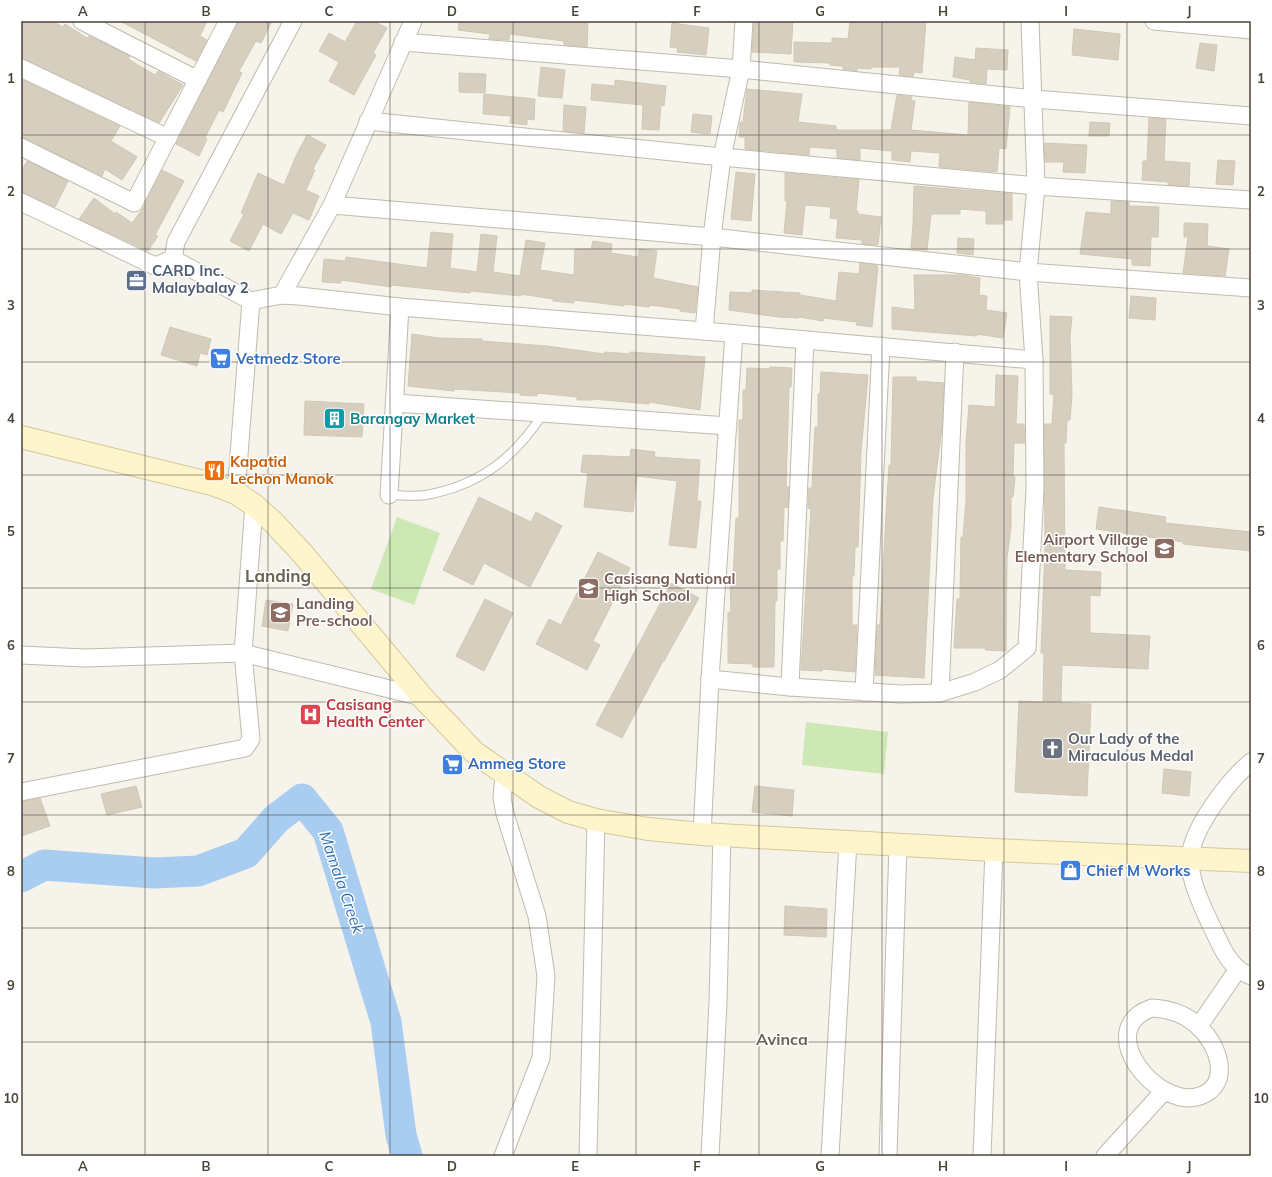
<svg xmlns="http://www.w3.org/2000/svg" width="1272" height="1177" font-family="Mulish,sans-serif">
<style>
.green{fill:#cde8b4}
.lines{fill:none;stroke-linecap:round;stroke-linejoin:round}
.river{stroke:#a9cdf0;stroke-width:31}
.building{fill:#d6cfc0;stroke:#d1c8b3}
.lane-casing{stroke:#c0bbad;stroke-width:10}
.street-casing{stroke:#c0bbad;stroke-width:19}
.secondary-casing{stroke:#d4c99b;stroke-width:24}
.lane{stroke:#fff;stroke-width:8}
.street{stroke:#fff;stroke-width:17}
.secondary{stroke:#fef5cc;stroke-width:22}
.grid{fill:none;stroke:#494438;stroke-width:1;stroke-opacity:0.55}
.labels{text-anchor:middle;stroke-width:3;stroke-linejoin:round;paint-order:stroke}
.service-label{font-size:15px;font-weight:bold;fill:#4e5e75;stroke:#fff;text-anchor:start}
.shop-label{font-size:15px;font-weight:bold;fill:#366cbe;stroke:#fff;text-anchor:start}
.culture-label{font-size:15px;font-weight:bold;fill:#0d838f;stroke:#fff;text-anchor:start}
.food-label{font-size:15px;font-weight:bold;fill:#c56008;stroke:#fff;text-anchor:start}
.education-label{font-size:15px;font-weight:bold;fill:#785e54;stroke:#fff;text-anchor:start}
.health-label{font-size:15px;font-weight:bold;fill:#be3a42;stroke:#fff;text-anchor:start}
.worship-label{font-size:15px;font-weight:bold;fill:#5b616d;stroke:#fff;text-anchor:start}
.water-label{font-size:16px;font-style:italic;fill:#3273b4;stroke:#fff}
.neighbourhood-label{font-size:16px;font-weight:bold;fill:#6c6350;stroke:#fff}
.quarter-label{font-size:17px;font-weight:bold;fill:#6c6350;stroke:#fff}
.neatline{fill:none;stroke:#494438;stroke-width:1.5}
.grid-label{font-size:13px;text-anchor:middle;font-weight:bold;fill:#494438}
</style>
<rect width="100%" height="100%" fill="#f5f3ea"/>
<g class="green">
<polygon points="397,517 440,533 414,605 371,589"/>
<polygon points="806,722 888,732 884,774 802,765"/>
</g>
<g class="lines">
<polyline class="river" points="21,877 44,865 154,873 198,871 246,853 276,819 302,799 328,831 386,1022 401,1135 407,1156"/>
</g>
<g class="building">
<polygon points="21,21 52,21 63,27 65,24 87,38 89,36 130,56 128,59 155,75 158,71 183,85 159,123 21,58"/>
<polygon points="120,21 207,21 200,36 207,40 196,61"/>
<polygon points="238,21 272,21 261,43 256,41 239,71 242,73 223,112 219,110 205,138 207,139 199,156 176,144"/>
<polygon points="357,21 373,21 387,28 373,53 376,55 354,95 329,81 339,62 319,51 329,33 345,42"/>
<polygon points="459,21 588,21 587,47 564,45 564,41 510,34 509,40 489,39 490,34 458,30"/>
<polygon points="754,21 793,21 791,54 752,52"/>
<polygon points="850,21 926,21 922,73 914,72 913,77 899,75 900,67 871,67 871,69 857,68 857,71 843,69 843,66 830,65 831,63 794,62 794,42 832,43 832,38 848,39"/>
<polygon points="672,23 709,28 706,55 677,52 678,48 670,47"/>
<polygon points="1074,29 1120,34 1118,60 1072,55"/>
<polygon points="1200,43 1217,45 1214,71 1196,68"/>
<polygon points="976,48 1008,50 1007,70 987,69 986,84 970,82 970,80 953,77 955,57 975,60"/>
<polygon points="541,67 565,70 562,98 538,96"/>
<polygon points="459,73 486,74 485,93 459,92"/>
<polygon points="21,79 120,126 111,141 137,157 122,180 105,169 102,176 21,137"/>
<polygon points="615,80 666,86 664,106 661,105 659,130 642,129 643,105 591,100 592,84 615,86"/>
<polygon points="747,89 802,94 798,122 836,126 836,130 891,130 897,95 912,97 911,100 915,101 911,130 968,135 969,102 1010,107 1006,149 999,148 997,172 939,167 940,153 911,151 910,162 892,160 892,151 860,148 860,160 837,158 837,149 810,147 809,155 745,149 745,137 739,137 740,122 743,122"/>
<polygon points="484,94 535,99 534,120 527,119 527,125 510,123 511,116 483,114"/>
<polygon points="564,105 586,107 584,133 563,131"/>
<polygon points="693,114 712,116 710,134 691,132"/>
<polygon points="1149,118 1166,119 1164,161 1190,163 1189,186 1168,185 1168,182 1142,180 1143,161 1147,161"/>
<polygon points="1090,122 1110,123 1109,136 1089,136"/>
<polygon points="307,135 326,145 313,169 315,170 306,190 319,196 309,220 293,213 281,234 263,224 249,251 230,241 244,214 241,213 258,173 284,185 296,156"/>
<polygon points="1044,143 1087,145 1085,173 1063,172 1064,162 1045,162"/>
<polygon points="1218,160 1235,161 1233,185 1216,184"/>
<polygon points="27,161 68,181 55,207 21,192 21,172"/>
<polygon points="162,170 184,181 155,235 158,236 148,251 79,219 94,198 115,214 116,212 132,223 143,208"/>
<polygon points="736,172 755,174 751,221 731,219"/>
<polygon points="785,173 859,180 856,211 858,211 858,214 881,217 878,245 862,244 862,240 836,238 838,219 830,218 831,207 805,205 802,235 784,233 787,201 785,201"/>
<polygon points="914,186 1012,194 1012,220 1003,220 1003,224 986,224 986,211 960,209 960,214 931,214 927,250 911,248 913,224"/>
<polygon points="1111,201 1129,202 1129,206 1159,207 1158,237 1151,237 1150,266 1132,265 1132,259 1080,254 1086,212 1111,214"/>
<polygon points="1184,223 1208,224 1207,246 1229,249 1225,276 1183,273 1188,237 1184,237"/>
<polygon points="431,232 453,234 450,268 477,272 481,234 497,236 493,272 520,276 526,240 545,243 540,270 574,275 575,249 591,249 593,241 612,244 611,253 638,257 639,249 657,251 653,278 698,287 695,313 680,311 680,309 650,305 649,307 624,304 624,306 574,300 574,303 553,301 553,299 521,294 521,296 471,291 470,293 391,285 391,287 341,280 341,283 322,282 324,259 345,261 346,257 427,268"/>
<polygon points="958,238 974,239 973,255 957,253"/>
<polygon points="860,263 876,265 878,267 872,327 856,325 857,322 823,318 823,321 799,317 798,318 778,317 729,310 730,292 752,293 752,290 800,293 800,295 836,301 839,272 859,274"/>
<polygon points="914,275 963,275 980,278 979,295 987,296 986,310 1007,313 1003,338 977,334 977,336 892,329 892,307 915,310"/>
<polygon points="1131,296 1156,298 1155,320 1129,318"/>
<polygon points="1050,316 1072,317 1070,336 1072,395 1070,420 1067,420 1066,443 1064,443 1065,570 1101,572 1100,596 1090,595 1090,633 1150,636 1148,669 1062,665 1061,703 1091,704 1087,796 1015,792 1019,701 1043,702 1044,653 1041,653 1045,549 1044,424 1052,424 1054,394 1050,394"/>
<polygon points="170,327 211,339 207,355 200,353 197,366 161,355"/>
<polygon points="412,334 438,338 482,339 482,341 547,346 604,354 605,352 630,354 630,352 705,357 700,410 649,402 649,404 593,399 593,400 577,400 577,397 537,393 537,396 520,395 520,393 454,389 454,391 408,386"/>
<polygon points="770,367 792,368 791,387 789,387 786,487 789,487 788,508 784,507 783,541 780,541 780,569 777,569 777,601 775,601 774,667 753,667 753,664 728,663 728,612 731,613 730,581 733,581 736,518 739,518 739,420 743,420 743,390 746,390 747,368 770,369"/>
<polygon points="821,372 868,375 861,452 858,547 855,547 854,576 852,576 852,625 857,625 855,672 822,669 822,671 801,670 811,509 808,508 809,488 812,488 815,427 818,427 818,394 820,394"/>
<polygon points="996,375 1018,376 1016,424 1024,424 1025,443 1014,443 1013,477 1015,477 1013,497 1011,497 1011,528 1007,558 1006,651 985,650 986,648 954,648 957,599 960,599 961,537 963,537 966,500 966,441 969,405 995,407"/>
<polygon points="893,377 916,377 916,381 944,383 942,427 933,498 924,678 875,675 877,625 880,625 887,497 889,465 891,465"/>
<polygon points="305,401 364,404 362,437 304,435"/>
<polygon points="631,449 655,452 654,457 700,460 697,501 701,501 696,548 669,545 677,481 637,476 633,512 584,507 588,473 581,472 583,455 630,457"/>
<polygon points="479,497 531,522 536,512 562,526 530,587 484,563 473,585 443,570"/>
<polygon points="1099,507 1166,517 1165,523 1251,532 1251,551 1183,544 1183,542 1096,529"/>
<polygon points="598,552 630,568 593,641 600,645 587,670 536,644 549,619 561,625"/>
<polygon points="671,583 699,598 664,661 663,661 622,738 596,725"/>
<polygon points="485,599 513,613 484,671 456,656"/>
<polygon points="266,600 293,604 288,631 262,626"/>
<polygon points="1164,769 1191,772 1189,796 1162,793"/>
<polygon points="136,786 142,807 107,815 101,794"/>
<polygon points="755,786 794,790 792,816 752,812"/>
<polygon points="40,798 50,826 21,836 21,802"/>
<polygon points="785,906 827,909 826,937 784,935"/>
</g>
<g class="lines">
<defs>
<path id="lane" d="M389,495c12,0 25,2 37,0 54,-10 87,-36 117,-81"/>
<g id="street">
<polyline points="82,21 198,80"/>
<polyline points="1154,21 1251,30"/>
<polyline points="403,42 741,69 1034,99 1251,116"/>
<polyline points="21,68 168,138"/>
<polyline points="368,121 722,157 1036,186 1251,200"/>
<polyline points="21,147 134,203 228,21"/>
<polyline points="21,202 155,266 173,259 251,301 282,295 299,296 400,307 704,331 1034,360"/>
<polyline points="332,205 712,237 1028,272 1251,288"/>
<polyline points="173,259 176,242 293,21"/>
<polyline points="282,295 332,205 413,21"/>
<polyline points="704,331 712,237 722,157 741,69 744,21"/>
<polyline points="395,403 728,426"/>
<polyline points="236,493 251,301"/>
<polyline points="389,495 400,307"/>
<polyline points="21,655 85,658 243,653 422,697"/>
<polyline points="710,679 790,687 901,694 940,693 975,682 1000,670 1027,648 1035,488 1034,360 1028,272 1036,186 1030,21"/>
<polyline points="790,687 805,340"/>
<polyline points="864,692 881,346"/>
<polyline points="940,693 955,352"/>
<path d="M1251,762c-22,18 -59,66 -61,96 -1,21 12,48 21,67 7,14 14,33 27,44 3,3 9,5 13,7"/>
<polyline points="21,792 245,748 251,739 243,653 254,505"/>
<polyline points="702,834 710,679 734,334"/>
<path d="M1152,1008c18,1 34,6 47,19 20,18 33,58 1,69 -42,15 -109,-67 -48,-88z"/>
<polyline points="1199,1026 1238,969"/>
<polyline points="503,1156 541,1058 546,976 537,916 505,814 502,798 504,775"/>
<polyline points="588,1156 596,820"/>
<polyline points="710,1156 718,1003 722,834"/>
<polyline points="830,1156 848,842"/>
<polyline points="888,1156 898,845"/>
<polyline points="982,1156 994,850"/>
<polyline points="1105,1156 1164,1091"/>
</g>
<polyline id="secondary" points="21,437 212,484 236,493 254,505 272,521 302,553 422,697 475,753 539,797 568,812 596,820 648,829 702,834 994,850 1251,861"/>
</defs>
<use href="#lane" class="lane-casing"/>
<use href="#street" class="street-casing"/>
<use href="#secondary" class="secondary-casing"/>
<use href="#lane" class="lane"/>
<use href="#street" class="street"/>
<use href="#secondary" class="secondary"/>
</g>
<path class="grid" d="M145,21v1135M268,21v1135M390,21v1135M513,21v1135M636,21v1135M759,21v1135M882,21v1135M1004,21v1135M1127,21v1135M21,135h1230M21,249h1230M21,362h1230M21,475h1230M21,588h1230M21,702h1230M21,815h1230M21,928h1230M21,1042h1230"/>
<defs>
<symbol id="office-square" viewBox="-11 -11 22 22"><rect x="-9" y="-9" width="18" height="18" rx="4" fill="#5c6f8a" stroke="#fff"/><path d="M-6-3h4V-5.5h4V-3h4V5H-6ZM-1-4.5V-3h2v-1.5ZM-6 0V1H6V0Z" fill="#fff"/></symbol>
<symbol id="supermarket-square" viewBox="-11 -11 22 22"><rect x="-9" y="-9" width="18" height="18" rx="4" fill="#3f7fe0" stroke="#fff"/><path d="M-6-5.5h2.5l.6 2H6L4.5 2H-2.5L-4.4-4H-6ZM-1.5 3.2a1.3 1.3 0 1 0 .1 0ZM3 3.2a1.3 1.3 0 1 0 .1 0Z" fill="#fff"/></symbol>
<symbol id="building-square" viewBox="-11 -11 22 22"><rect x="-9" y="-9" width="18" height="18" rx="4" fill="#0f9aa8" stroke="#fff"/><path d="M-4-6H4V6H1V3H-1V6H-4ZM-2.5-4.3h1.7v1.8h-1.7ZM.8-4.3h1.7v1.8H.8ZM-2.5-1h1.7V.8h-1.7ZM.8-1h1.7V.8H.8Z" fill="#fff"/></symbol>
<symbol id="restaurant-square" viewBox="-11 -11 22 22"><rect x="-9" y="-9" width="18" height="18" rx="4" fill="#e8710a" stroke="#fff"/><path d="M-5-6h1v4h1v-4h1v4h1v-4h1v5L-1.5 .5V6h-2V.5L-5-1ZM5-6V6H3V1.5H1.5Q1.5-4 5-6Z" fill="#fff"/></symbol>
<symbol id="school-square" viewBox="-11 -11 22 22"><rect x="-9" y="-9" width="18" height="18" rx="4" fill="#8d6e63" stroke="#fff"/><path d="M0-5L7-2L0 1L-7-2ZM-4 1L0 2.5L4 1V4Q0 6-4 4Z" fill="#fff"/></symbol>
<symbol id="hospital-square" viewBox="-11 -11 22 22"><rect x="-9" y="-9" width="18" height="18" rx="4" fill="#e0444e" stroke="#fff"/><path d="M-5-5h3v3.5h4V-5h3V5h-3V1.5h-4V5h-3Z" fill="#fff"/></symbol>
<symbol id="church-square" viewBox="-11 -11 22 22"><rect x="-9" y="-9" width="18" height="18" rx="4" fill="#6b7280" stroke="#fff"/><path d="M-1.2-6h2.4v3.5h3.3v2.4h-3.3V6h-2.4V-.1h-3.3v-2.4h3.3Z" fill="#fff"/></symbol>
<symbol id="shop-square" viewBox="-11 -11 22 22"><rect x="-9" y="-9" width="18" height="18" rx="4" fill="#3f7fe0" stroke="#fff"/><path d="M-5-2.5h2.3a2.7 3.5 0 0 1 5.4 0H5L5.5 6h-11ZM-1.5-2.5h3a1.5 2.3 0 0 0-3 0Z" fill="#fff"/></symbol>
</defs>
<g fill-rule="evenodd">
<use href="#office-square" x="124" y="268" width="25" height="25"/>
<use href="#supermarket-square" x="208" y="346" width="25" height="25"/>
<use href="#building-square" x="322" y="406" width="25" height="25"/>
<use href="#restaurant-square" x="202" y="458" width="25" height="25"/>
<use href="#school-square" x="1152" y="536" width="25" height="25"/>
<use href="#school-square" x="576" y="576" width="25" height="25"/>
<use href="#school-square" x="268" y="600" width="25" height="25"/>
<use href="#hospital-square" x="298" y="702" width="25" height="25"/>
<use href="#church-square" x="1040" y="736" width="25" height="25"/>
<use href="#supermarket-square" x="440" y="752" width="25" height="25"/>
<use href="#shop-square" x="1058" y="858" width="25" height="25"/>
</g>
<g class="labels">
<g class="service-label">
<text x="152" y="276">CARD Inc.<tspan x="152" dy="17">Malaybalay 2</tspan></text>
</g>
<g class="shop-label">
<text x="236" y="364">Vetmedz Store</text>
<text x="468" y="769">Ammeg Store</text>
<text x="1086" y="876">Chief M Works</text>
</g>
<g class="culture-label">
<text x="350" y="424">Barangay Market</text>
</g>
<g class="food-label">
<text x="230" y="467">Kapatid<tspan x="230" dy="17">Lechon Manok</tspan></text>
</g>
<g class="education-label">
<text x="1148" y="545" text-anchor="end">Airport Village<tspan x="1148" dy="17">Elementary School</tspan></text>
<text x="604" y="584">Casisang National<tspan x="604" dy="17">High School</tspan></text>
<text x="296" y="609">Landing<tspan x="296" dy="17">Pre-school</tspan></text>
</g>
<g class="health-label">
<text x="326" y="710">Casisang<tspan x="326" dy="17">Health Center</tspan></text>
</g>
<g class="worship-label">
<text x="1068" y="744">Our Lady of the<tspan x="1068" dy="17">Miraculous Medal</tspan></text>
</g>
<g class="water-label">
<text transform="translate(342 882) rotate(71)" y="6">Mamala Creek</text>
</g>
<g class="neighbourhood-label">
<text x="782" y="1045">Avinca</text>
</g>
<g class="quarter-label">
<text x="278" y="582">Landing</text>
</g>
</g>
<rect width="1272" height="1177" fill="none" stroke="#ffffff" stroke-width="44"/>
<rect x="22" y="22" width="1228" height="1133" class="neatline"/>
<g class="grid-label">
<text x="83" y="16">A</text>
<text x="206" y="16">B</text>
<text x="329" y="16">C</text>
<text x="452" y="16">D</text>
<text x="575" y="16">E</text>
<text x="697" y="16">F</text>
<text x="820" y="16">G</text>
<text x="943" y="16">H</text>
<text x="1066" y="16">I</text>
<text x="1189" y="16">J</text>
<text x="11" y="83">1</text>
<text x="1261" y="83">1</text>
<text x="11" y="196">2</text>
<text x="1261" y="196">2</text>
<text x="11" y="310">3</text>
<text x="1261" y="310">3</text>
<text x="11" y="423">4</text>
<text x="1261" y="423">4</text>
<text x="11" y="536">5</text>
<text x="1261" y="536">5</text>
<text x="11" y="650">6</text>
<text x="1261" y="650">6</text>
<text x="11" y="763">7</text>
<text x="1261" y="763">7</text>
<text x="11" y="876">8</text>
<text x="1261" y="876">8</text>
<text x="11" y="990">9</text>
<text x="1261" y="990">9</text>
<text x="11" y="1103">10</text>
<text x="1261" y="1103">10</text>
<text x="83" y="1171">A</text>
<text x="206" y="1171">B</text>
<text x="329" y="1171">C</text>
<text x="452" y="1171">D</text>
<text x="575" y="1171">E</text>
<text x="697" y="1171">F</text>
<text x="820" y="1171">G</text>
<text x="943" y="1171">H</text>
<text x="1066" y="1171">I</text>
<text x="1189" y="1171">J</text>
</g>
</svg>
